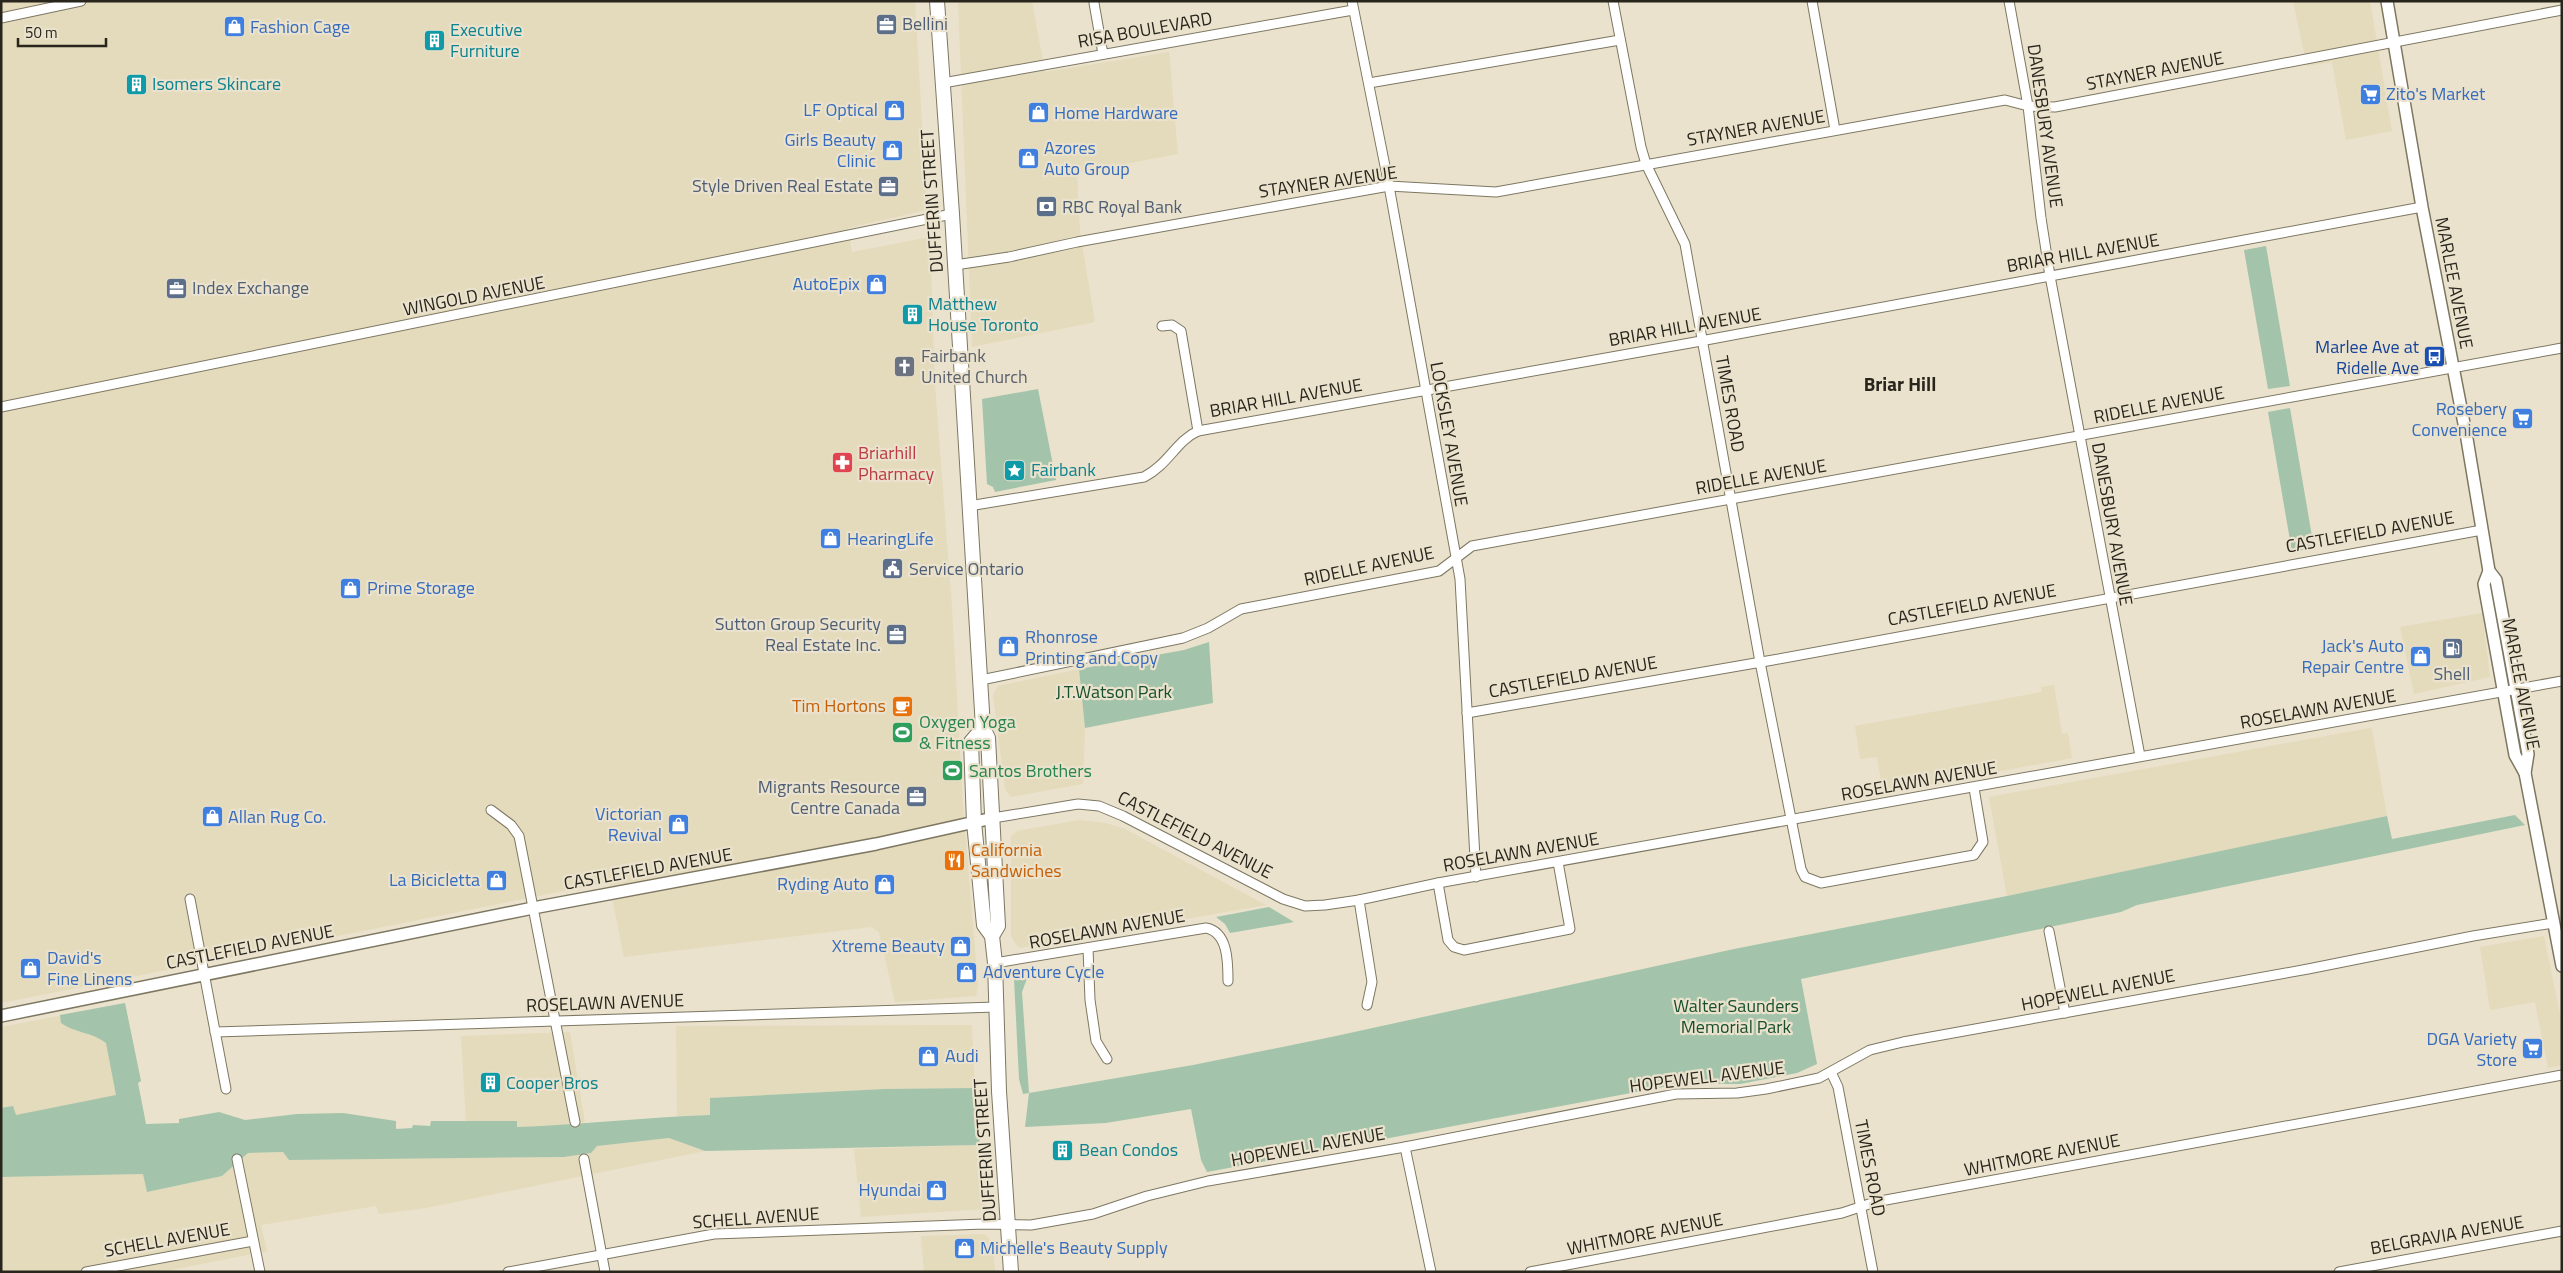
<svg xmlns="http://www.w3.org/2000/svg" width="2563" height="1273" font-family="'Titillium Web',sans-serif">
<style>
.built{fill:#e4dabc}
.green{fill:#a3c4ab}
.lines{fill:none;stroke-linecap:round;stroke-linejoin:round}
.minor-casing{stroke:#7d7762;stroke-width:11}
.tertiary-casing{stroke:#7d7762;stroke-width:14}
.secondary-casing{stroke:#7d7762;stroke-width:16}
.minor{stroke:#fff;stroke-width:9}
.tertiary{stroke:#fff;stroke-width:11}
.secondary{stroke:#fff;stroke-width:14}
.labels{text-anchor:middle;stroke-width:4.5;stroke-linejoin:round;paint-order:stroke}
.service-label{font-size:18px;fill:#4e5e75;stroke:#eae2cc;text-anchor:start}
.shop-label{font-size:18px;fill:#366cbe;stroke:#eae2cc;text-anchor:start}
.culture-label{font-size:18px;fill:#0d838f;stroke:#eae2cc;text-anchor:start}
.street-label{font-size:18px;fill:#28251d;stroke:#eae2cc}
.transit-label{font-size:18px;fill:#164399;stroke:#eae2cc;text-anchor:end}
.worship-label{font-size:18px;fill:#5b616d;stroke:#eae2cc;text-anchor:start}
.health-label{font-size:18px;fill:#be3a42;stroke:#eae2cc;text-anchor:start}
.park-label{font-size:18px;fill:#17502c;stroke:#eae2cc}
.food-label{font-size:18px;fill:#c56008;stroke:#eae2cc;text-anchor:end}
.leisure-label{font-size:18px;fill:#27864d;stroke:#eae2cc;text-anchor:start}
.neighbourhood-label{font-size:19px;font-weight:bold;fill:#28251d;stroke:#eae2cc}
</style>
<rect width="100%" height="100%" fill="#eae2cc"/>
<g class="built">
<polygon points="1,1 915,1 927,210 848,228 852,252 930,237 935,385 952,608 963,805 978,986 976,996 895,1002 879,932 871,927 624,957 609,882 1,1003"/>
<polygon points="958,1 1032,1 1045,72 1169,52 1178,154 1077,173 1080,232 1095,322 972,347"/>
<polygon points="2293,1 2370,1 2392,131 2346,140 2332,62 2307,66"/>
<polygon points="2482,613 2490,677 2414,694 2400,627"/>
<polygon points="1079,669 1085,728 1083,784 1011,797 1005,789 993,695 998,686"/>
<polygon points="2054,685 2062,734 2068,733 2072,758 1883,793 1877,757 1860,759 1855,726 2042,692 2041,687"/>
<polygon points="2370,728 2372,729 2387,816 2007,896 1989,797"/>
<polygon points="1079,820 1106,823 1125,829 1266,905 1020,948 1016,945 1011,936 1011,836 1017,831"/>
<polygon points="2544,936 2562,1024 2562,1065 2548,1068 2535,1002 2490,1010 2480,947"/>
<polygon points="125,1003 141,1081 138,1083 146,1124 1,1134 1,1027"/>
<polygon points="972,1025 975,1088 884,1089 710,1098 710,1115 677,1116 676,1026"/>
<polygon points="570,1032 585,1122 564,1125 517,1127 517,1121 466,1122 461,1036"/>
<polygon points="669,1138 705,1151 426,1208 379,1214 376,1206 261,1225 267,1251 161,1272 1,1272 1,1177 144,1174 147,1192 222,1176 248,1153 283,1152 289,1160 563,1157 597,1146"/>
<polygon points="977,1145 985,1209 861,1217 854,1149"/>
<polygon points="981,1234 986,1235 993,1244 995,1272 924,1272 921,1236"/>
</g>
<g class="green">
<polygon points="2266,246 2290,386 2268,389 2244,250"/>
<polygon points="1038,389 1056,480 995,492 993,487 987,484 982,399"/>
<polygon points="2290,408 2314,548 2292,552 2268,412"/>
<polygon points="1209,642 1213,703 1085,728 1079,669 1184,650"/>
<polygon points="2515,815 2525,825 2137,905 2121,912 1801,979 1817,1064 1797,1073 1740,1084 1679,1084 1207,1172 1201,1160 1191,1109 1106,1123 1025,1127 1029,1093 1023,1094 1019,1079 1014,979 1029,973 1022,992 1029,1093 1193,1065 1336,1036 1734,949 2007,896 2387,816 2392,839"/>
<polygon points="1269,907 1294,922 1230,933 1225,924 1216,917"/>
<path d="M125,1003l16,78 -3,2 8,41 33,-1v-4l40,-7 26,8 52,-6 46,-1 53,8v8l16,-1 1,-3 17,1 1,-5h86v6c65,-2 128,-10 193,-12v-17l174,-9 91,-1 2,46 3,7 -3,4 -272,6 -36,-13 -72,8 -6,7 -27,4 -275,3 -6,-8 -35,1 -26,23 -75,16 -4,-18 -142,3v-69l12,-2 3,9 100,-20 -10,-52c-13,-11 -32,-10 -45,-20l-1,-8z"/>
</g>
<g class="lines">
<defs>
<g id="minor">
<polyline points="1352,1 1389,186 1460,579 1476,877"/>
<polyline points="1613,1 1641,147 1646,164 1685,244 1760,662 1801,869 1805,877 1821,883 1974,855 1983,842 1974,788"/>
<polyline points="1812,1 1835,130"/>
<polyline points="2009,1 2028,106 2041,218 2050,276 2140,756"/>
<polyline points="1094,3 1103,54"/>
<polyline points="1,18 81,1"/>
<polyline points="943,83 1353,10"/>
<polyline points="1369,83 1620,40"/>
<polyline points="955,265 1009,257 1077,242 1389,186 1496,192 2005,100 2028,106 2055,107 2562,10"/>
<polyline points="1162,326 1172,325 1181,331 1198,431"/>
<polyline points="1,407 952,214"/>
<path d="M969,506l175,-29c25,-13 32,-36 54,-46l492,-88 732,-136"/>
<polyline points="981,680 1183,638 1208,628 1241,609 1439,571 1472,546 2562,348"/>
<polyline points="1467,713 1773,660 2482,530"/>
<polyline points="491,810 511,825 519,836 575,1122"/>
<polyline points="993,818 1078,804 1099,806 1123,816 1283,899 1305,906 1325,905 1359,900 1438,883 2562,681"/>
<polyline points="1438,883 1448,940 1454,947 1464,950 1570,929 1558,862"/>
<polyline points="190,899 226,1089"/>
<polyline points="1359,900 1372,982 1367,1005"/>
<polyline points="2049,931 2065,1013"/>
<polyline points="1088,948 1090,1000 1096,1041 1107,1059"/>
<path d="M995,963l211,-35c22,4 22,34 22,53"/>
<polyline points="215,1032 996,1007"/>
<polyline points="1831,1072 1838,1087 1873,1272"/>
<polyline points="1405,1147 1431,1272"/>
<polyline points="237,1159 260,1272"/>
<polyline points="584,1159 605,1272"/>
<polyline points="86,1272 253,1241"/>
<polyline points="508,1272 714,1234 984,1224 1031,1225 1093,1214 1147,1196 1208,1181 1405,1147 1676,1094 1737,1093 1766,1089 1819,1078 1870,1050 1903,1042 2308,969 2473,936 2553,923"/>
<polyline points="1530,1272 1842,1213 1875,1202 2562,1075"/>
<polyline points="2339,1272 2562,1231"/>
</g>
<g id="tertiary">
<polyline points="2387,1 2422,207 2467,439 2489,571 2484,584 2515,755 2525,773 2562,966"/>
<polyline points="2489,571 2496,580 2528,754 2525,773"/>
<polyline points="1,1016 533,908 876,844 993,818"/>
</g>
<g id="secondary">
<polyline points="937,1 952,214 983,728 988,738 998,926 992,936"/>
<polyline points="983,728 971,742 974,822 984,925 992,936 995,963 999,1091 1011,1272"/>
</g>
</defs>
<use href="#minor" class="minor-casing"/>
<use href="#tertiary" class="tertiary-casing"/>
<use href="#secondary" class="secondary-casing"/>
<use href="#minor" class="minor"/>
<use href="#tertiary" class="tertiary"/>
<use href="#secondary" class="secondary"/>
</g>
<defs>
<symbol id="office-square" viewBox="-11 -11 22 22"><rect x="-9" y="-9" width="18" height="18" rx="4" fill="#5c6f8a" stroke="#eae2cc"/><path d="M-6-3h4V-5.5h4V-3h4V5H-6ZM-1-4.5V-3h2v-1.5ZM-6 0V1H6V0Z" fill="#fff"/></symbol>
<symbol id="shop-square" viewBox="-11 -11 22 22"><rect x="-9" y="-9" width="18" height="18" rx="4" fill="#3f7fe0" stroke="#eae2cc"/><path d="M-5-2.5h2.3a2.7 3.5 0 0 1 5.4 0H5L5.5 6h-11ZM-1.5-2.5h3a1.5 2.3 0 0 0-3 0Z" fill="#fff"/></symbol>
<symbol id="building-square" viewBox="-11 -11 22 22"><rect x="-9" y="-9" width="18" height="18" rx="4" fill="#0f9aa8" stroke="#eae2cc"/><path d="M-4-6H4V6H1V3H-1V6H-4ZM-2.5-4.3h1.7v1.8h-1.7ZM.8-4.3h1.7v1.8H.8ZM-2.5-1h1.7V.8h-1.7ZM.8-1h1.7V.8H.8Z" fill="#fff"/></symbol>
<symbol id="supermarket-square" viewBox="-11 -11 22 22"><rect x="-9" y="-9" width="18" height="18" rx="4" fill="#3f7fe0" stroke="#eae2cc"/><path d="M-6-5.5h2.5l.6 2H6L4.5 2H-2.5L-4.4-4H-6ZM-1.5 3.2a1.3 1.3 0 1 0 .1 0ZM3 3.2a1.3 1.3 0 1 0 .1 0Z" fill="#fff"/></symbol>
<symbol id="bank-square" viewBox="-11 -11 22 22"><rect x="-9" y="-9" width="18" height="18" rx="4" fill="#5c6f8a" stroke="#eae2cc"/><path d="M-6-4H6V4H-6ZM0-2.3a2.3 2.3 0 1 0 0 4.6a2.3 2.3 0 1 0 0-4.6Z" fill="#fff"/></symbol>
<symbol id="bus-square" viewBox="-11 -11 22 22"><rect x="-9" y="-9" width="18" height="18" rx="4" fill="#1a4fb4" stroke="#eae2cc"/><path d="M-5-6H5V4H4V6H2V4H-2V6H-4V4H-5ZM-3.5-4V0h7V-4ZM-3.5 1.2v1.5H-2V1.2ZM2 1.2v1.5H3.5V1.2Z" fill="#fff"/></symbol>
<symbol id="church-square" viewBox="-11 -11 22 22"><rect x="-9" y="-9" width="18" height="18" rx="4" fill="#6b7280" stroke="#eae2cc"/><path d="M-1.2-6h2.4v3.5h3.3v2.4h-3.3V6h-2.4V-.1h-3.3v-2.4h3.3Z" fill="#fff"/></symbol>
<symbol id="pharmacy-square" viewBox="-11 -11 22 22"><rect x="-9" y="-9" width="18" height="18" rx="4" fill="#e0444e" stroke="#eae2cc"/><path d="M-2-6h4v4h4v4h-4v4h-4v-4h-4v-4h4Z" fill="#fff"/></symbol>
<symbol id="sight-square" viewBox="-11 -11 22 22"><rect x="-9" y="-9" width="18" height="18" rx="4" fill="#0f9aa8" stroke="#eae2cc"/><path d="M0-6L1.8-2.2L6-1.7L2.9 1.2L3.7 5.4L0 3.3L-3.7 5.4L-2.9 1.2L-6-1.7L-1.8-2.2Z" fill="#fff"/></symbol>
<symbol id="civic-square" viewBox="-11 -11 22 22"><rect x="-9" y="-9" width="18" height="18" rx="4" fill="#5c6f8a" stroke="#eae2cc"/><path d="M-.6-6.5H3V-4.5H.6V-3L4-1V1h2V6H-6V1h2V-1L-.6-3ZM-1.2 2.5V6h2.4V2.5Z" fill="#fff"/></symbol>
<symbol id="fuel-square" viewBox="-11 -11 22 22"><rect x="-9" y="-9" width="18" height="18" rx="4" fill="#5c6f8a" stroke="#eae2cc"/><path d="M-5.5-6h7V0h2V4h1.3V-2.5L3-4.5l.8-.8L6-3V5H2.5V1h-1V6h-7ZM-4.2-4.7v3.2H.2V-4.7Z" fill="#fff"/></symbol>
<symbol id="cafe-square" viewBox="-11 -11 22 22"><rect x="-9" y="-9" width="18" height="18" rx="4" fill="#e8710a" stroke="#eae2cc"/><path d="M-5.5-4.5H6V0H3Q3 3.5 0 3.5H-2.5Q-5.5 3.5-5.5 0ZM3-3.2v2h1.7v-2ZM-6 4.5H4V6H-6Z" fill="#fff"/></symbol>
<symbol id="stadium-square" viewBox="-11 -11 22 22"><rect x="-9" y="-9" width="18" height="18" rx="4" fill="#2e9e5b" stroke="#eae2cc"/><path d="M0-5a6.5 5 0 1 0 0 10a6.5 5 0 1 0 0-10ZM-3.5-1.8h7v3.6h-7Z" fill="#fff"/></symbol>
<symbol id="restaurant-square" viewBox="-11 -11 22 22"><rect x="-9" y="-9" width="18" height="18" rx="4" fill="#e8710a" stroke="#eae2cc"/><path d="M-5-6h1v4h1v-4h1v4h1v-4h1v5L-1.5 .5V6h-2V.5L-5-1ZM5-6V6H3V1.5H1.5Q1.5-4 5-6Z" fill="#fff"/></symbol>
</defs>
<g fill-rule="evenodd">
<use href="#office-square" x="874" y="12" width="25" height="25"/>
<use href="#shop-square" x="222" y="14" width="25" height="25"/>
<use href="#building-square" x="422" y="28" width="25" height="25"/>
<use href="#building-square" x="124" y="72" width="25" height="25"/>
<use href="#supermarket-square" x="2358" y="82" width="25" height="25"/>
<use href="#shop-square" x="882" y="98" width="25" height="25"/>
<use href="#shop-square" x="1026" y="100" width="25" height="25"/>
<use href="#shop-square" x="880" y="138" width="25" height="25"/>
<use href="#shop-square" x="1016" y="146" width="25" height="25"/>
<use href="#office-square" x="876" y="174" width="25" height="25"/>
<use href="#bank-square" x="1034" y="194" width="25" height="25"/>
<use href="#shop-square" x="864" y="272" width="25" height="25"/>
<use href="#office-square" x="164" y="276" width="25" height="25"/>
<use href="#building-square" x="900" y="302" width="25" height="25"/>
<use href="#bus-square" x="2422" y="344" width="25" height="25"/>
<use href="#church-square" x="892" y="354" width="25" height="25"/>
<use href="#supermarket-square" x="2510" y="406" width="25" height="25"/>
<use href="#pharmacy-square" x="830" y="450" width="25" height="25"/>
<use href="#sight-square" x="1002" y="458" width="25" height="25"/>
<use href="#shop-square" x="818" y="526" width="25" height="25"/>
<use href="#civic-square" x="880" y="556" width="25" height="25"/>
<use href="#shop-square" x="338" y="576" width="25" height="25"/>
<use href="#office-square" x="884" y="622" width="25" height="25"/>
<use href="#shop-square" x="996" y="634" width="25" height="25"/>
<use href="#fuel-square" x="2440" y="636" width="25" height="25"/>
<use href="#shop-square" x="2408" y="644" width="25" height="25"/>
<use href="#cafe-square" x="890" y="694" width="25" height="25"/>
<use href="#stadium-square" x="890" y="720" width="25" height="25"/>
<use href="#stadium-square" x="940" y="758" width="25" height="25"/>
<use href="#office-square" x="904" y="784" width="25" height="25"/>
<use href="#shop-square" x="200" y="804" width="25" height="25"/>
<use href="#shop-square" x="666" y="812" width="25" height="25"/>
<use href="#restaurant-square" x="942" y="848" width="25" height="25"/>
<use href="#shop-square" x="484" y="868" width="25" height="25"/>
<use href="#shop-square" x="872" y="872" width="25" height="25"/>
<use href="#shop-square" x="948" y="934" width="25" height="25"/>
<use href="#shop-square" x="18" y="956" width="25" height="25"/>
<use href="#shop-square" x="954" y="960" width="25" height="25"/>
<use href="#supermarket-square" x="2520" y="1036" width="25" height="25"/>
<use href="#shop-square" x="916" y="1044" width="25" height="25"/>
<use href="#building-square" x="478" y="1070" width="25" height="25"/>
<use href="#building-square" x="1050" y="1138" width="25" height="25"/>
<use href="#shop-square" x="924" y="1178" width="25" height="25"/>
<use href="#shop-square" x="952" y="1236" width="25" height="25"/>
</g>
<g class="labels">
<g class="service-label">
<text x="902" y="30">Bellini</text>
<text x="873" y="192" text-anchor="end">Style Driven Real Estate</text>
<text x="1062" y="213">RBC Royal Bank</text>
<text x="192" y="294">Index Exchange</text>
<text x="909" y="575">Service Ontario</text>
<text x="881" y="630" text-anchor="end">Sutton Group Security<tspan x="881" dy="21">Real Estate Inc.</tspan></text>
<text x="2452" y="680" text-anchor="middle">Shell</text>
<text x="900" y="793" text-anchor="end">Migrants Resource<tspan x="900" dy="21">Centre Canada</tspan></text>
</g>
<g class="shop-label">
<text x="250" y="33">Fashion Cage</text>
<text x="2386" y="100">Zito's Market</text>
<text x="878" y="116" text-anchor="end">LF Optical</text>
<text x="1054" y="119">Home Hardware</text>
<text x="876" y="146" text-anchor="end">Girls Beauty<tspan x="876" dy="21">Clinic</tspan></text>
<text x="1044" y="154">Azores<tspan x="1044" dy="21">Auto Group</tspan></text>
<text x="860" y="290" text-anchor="end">AutoEpix</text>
<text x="2507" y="415" text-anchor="end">Rosebery<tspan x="2507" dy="21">Convenience</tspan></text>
<text x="847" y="545">HearingLife</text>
<text x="367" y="594">Prime Storage</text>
<text x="1025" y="643">Rhonrose<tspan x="1025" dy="21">Printing and Copy</tspan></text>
<text x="2404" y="652" text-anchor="end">Jack's Auto<tspan x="2404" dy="21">Repair Centre</tspan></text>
<text x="662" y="820" text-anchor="end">Victorian<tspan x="662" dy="21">Revival</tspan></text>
<text x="228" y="823">Allan Rug Co.</text>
<text x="480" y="886" text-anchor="end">La Bicicletta</text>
<text x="869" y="890" text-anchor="end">Ryding Auto</text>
<text x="945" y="952" text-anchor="end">Xtreme Beauty</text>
<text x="47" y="964">David's<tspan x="47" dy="21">Fine Linens</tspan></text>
<text x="983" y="978">Adventure Cycle</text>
<text x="2517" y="1045" text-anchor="end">DGA Variety<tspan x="2517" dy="21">Store</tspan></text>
<text x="945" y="1062">Audi</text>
<text x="921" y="1196" text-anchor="end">Hyundai</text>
<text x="980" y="1254">Michelle's Beauty Supply</text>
</g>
<g class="culture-label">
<text x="450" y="36">Executive<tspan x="450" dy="21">Furniture</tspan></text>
<text x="152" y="90">Isomers Skincare</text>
<text x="928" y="310">Matthew<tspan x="928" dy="21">House Toronto</tspan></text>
<text x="1031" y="476">Fairbank</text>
<text x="506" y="1089">Cooper Bros</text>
<text x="1079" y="1156">Bean Condos</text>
</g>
<g class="street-label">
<text transform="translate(1145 30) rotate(-10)" y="6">RISA BOULEVARD</text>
<text transform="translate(2155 71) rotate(-11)" y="6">STAYNER AVENUE</text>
<text transform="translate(2045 126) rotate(82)" y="6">DANESBURY AVENUE</text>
<text transform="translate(1756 128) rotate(-10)" y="6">STAYNER AVENUE</text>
<text transform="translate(1328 182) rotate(-8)" y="6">STAYNER AVENUE</text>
<text transform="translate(932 201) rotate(-94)" y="6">DUFFERIN STREET</text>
<text transform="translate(2083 253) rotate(-10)" y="6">BRIAR HILL AVENUE</text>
<text transform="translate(2454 283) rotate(79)" y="6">MARLEE AVENUE</text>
<text transform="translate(474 296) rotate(-11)" y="6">WINGOLD AVENUE</text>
<text transform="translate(1685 327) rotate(-10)" y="6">BRIAR HILL AVENUE</text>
<text transform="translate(1286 398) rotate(-10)" y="6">BRIAR HILL AVENUE</text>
<text transform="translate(1730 404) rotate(80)" y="6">TIMES ROAD</text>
<text transform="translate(2159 405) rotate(-11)" y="6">RIDELLE AVENUE</text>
<text transform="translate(1449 434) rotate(80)" y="6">LOCKSLEY AVENUE</text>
<text transform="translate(1761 477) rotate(-10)" y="6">RIDELLE AVENUE</text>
<text transform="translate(2112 524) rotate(80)" y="6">DANESBURY AVENUE</text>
<text transform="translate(2370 532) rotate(-10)" y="6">CASTLEFIELD AVENUE</text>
<text transform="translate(1369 566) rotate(-12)" y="6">RIDELLE AVENUE</text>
<text transform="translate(1972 605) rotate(-10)" y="6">CASTLEFIELD AVENUE</text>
<text transform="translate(1573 677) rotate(-10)" y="6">CASTLEFIELD AVENUE</text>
<text transform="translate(2521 684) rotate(79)" y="6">MARLEE AVENUE</text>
<text transform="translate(2318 709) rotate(-10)" y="6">ROSELAWN AVENUE</text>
<text transform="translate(1919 781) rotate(-10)" y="6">ROSELAWN AVENUE</text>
<text transform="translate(1195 835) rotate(27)" y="6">CASTLEFIELD AVENUE</text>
<text transform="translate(1521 852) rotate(-10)" y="6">ROSELAWN AVENUE</text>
<text transform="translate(648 869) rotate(-10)" y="6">CASTLEFIELD AVENUE</text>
<text transform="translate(1107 929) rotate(-10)" y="6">ROSELAWN AVENUE</text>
<text transform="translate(250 947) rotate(-11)" y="6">CASTLEFIELD AVENUE</text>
<text transform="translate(2098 990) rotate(-11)" y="6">HOPEWELL AVENUE</text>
<text transform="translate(605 1003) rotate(-2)" y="6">ROSELAWN AVENUE</text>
<text transform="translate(1707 1077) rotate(-7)" y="6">HOPEWELL AVENUE</text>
<text transform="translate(1308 1147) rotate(-10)" y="6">HOPEWELL AVENUE</text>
<text transform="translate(985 1150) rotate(-94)" y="6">DUFFERIN STREET</text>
<text transform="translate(2042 1155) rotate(-11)" y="6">WHITMORE AVENUE</text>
<text transform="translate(1870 1168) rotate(79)" y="6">TIMES ROAD</text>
<text transform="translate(756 1218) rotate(-4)" y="6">SCHELL AVENUE</text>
<text transform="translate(1645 1234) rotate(-11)" y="6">WHITMORE AVENUE</text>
<text transform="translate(2447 1235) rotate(-10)" y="6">BELGRAVIA AVENUE</text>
<text transform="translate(167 1240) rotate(-10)" y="6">SCHELL AVENUE</text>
</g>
<g class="transit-label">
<text x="2419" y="353">Marlee Ave at<tspan x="2419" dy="21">Ridelle Ave</tspan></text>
</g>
<g class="worship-label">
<text x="921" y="362">Fairbank<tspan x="921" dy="21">United Church</tspan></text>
</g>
<g class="health-label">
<text x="858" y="459">Briarhill<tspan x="858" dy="21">Pharmacy</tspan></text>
</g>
<g class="park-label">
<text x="1114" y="698">J.T.Watson Park</text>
<text x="1736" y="1012">Walter Saunders<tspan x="1736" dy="21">Memorial Park</tspan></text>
</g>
<g class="food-label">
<text x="886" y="712">Tim Hortons</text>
<text x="971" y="856" text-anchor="start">California<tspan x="971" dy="21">Sandwiches</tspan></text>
</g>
<g class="leisure-label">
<text x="919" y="728">Oxygen Yoga<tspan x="919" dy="21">&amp; Fitness</tspan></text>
<text x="969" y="777">Santos Brothers</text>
</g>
<g class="neighbourhood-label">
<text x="1900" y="391">Briar Hill</text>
</g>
</g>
<rect width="2563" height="1273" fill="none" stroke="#28251d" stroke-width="5"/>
<path d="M18 38v8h88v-8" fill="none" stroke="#28251d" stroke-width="2.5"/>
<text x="25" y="38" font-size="15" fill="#28251d" stroke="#eae2cc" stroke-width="4" paint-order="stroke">50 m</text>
</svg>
